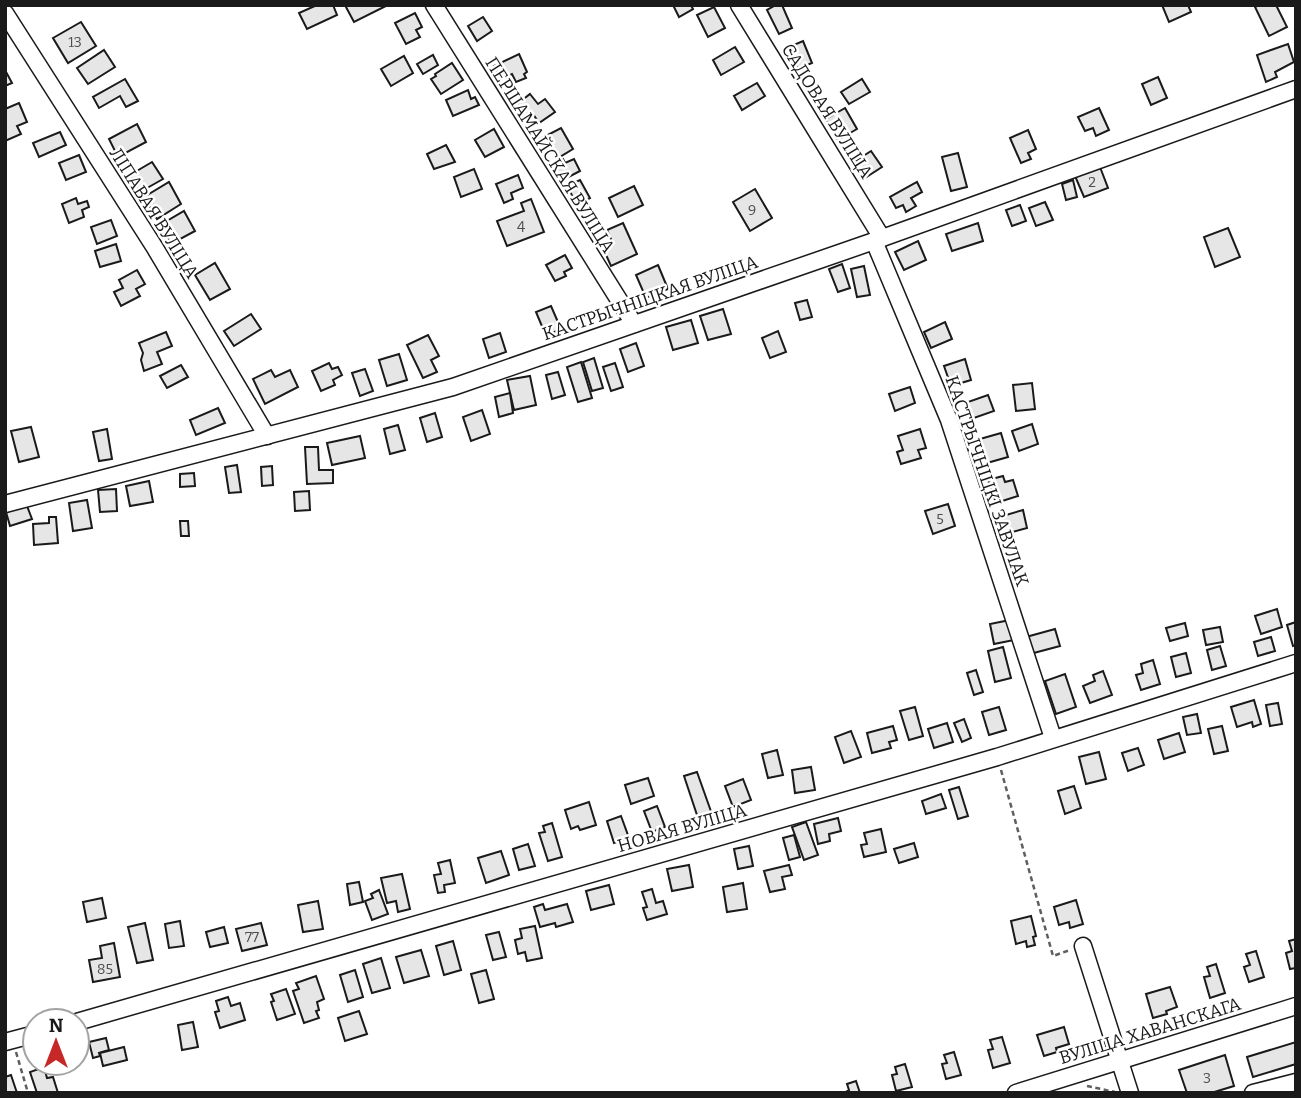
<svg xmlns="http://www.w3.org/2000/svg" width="1301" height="1098" font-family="Bitter,serif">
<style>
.building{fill:#e6e6e6;stroke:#1a1a1a;stroke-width:2}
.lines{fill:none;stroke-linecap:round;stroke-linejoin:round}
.minor-casing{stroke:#1a1a1a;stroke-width:19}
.path{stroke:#5f5f5f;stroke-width:2.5;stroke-dasharray:5 3.5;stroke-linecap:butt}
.minor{stroke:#fff;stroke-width:16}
.labels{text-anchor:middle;stroke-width:5;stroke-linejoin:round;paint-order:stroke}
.number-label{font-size:14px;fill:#4d4d4d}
.street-label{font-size:18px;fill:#1a1a1a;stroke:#fff}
</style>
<rect width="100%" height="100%" fill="#fff"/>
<g class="building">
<polygon points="317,5 333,5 337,15 307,29 299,13"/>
<polygon points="349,5 385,5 386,6 354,22 346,7"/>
<polygon points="673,5 691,5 693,9 679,17"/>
<polygon points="776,5 782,5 792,28 779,34 767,10"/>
<polygon points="1162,5 1188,5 1191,12 1169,22"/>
<polygon points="1259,5 1276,5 1287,27 1269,36 1255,7"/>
<polygon points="714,7 725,28 708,37 697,15"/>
<polygon points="415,13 422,27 416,30 420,37 406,44 395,23"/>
<polygon points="483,17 492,31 477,41 468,26"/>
<polygon points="81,22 96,46 68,63 53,38"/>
<polygon points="803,41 812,63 798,69 789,47"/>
<polygon points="1288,44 1294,62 1275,72 1277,77 1266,82 1257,55"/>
<polygon points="735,47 744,62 721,75 713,60"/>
<polygon points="104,50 115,67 88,84 77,68"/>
<polygon points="519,54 527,72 524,74 526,78 516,82 512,74 501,79 494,66"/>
<polygon points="433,55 438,65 423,74 417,64"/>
<polygon points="404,56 413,73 391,86 381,69"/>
<polygon points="452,63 463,80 441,94 431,79 436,76 435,74"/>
<polygon points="5,70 12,83 5,86"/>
<polygon points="1158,77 1167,98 1151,105 1142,84"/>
<polygon points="125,79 138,101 126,107 120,96 99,108 93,97"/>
<polygon points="862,79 870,92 849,104 841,92"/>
<polygon points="757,83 765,96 742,110 734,96"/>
<polygon points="468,90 471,99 475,97 479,105 453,116 446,100"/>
<polygon points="530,94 538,104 545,99 555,112 539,123 533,114 526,119 516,105"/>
<polygon points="19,103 27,122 17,126 21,134 5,141 5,109"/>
<polygon points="845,108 857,129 838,140 826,119"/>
<polygon points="1099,108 1109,130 1096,136 1093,128 1085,131 1078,117"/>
<polygon points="137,124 146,142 118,157 109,139"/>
<polygon points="561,128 573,149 558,158 554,151 548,154 540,139"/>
<polygon points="494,129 504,147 485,157 475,140"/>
<polygon points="1028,130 1036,149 1028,153 1031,159 1021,163 1010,138"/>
<polygon points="60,132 66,145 39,157 33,143"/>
<polygon points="446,145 455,162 434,169 427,154"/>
<polygon points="871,151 882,167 865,178 854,162"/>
<polygon points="958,153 967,187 951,191 942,157"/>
<polygon points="79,155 86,172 66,180 59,163"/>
<polygon points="563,159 565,163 574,159 580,171 561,181 552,164"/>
<polygon points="152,162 163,179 140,192 130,175"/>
<polygon points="1100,167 1108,188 1084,197 1075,176"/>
<polygon points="474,169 482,189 461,197 454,177"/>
<polygon points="518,175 523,188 511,193 513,199 504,203 496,184"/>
<polygon points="580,180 590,198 577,205 567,186"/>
<polygon points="1073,180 1077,197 1066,200 1062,184"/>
<polygon points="169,182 181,204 157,219 144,197"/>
<polygon points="917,182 922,192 911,198 916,206 906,212 903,205 896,208 890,197"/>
<polygon points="634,186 643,205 618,217 609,198"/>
<polygon points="755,189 772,218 750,231 733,202"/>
<polygon points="76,198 78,204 87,201 89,207 82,210 84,217 69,223 62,204"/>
<polygon points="531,199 544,232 507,246 497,221 524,211 521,203"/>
<polygon points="1045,202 1053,220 1036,226 1029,208"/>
<polygon points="1020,205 1026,221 1012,226 1006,210"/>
<polygon points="184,211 195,231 171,244 160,225"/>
<polygon points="111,220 117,236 97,244 91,227"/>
<polygon points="623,223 637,254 611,266 603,248 613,244 607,230"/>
<polygon points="978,223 983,241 952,251 946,234"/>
<polygon points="1228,228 1240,257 1215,267 1204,237"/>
<polygon points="918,241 926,260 904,270 895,252"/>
<polygon points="116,244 121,261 100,267 95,251"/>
<polygon points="565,255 572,268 564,272 566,276 555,281 546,265"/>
<polygon points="215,263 230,289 210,300 195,275"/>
<polygon points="842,264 850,288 838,292 829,269"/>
<polygon points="658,265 668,289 646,298 636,275"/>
<polygon points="864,266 870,295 857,297 851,269"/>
<polygon points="137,270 145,284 136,289 140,296 121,306 114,292 123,288 119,280"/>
<polygon points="807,300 812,317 800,320 795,303"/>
<polygon points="551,306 561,329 546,336 536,312"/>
<polygon points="723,309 731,334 708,340 700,316"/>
<polygon points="251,314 261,329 234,346 224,331"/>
<polygon points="691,320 698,343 673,350 666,327"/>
<polygon points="945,322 952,339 931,348 924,332"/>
<polygon points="778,331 786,352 770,358 762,338"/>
<polygon points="166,332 172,346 157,352 162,364 144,371 141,360 143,353 139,343"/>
<polygon points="500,333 506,352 489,358 483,339"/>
<polygon points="428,335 439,356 431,360 437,372 423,378 407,345"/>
<polygon points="636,343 644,366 628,372 620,349"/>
<polygon points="399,354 407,380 387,386 379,360"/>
<polygon points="594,358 603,388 592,391 583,362"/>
<polygon points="965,359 971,380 951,386 944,366"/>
<polygon points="581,362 592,398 578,402 567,367"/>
<polygon points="329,363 332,369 338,367 342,375 333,380 335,385 321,391 312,371"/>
<polygon points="615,363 623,387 611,391 603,367"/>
<polygon points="181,365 188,377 167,388 160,376"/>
<polygon points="365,369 373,391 360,396 352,373"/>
<polygon points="271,370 275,377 290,370 298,387 265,404 253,379"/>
<polygon points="558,372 565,395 552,399 546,375"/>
<polygon points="530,376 536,405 514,410 507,380"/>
<polygon points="1032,383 1035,409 1016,411 1013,385"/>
<polygon points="910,387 915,403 895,411 889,394"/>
<polygon points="510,393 513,413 499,417 495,397"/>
<polygon points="988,395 994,411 971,419 965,403"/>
<polygon points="218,408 225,423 196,435 190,420"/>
<polygon points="482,410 490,434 471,441 463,417"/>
<polygon points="435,413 442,437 427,442 420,418"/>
<polygon points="1032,424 1038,444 1019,451 1012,431"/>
<polygon points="398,425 405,450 390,454 384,429"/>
<polygon points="31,427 39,457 19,462 11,431"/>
<polygon points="107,429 112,459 99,461 93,432"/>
<polygon points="920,429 926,448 918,450 921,458 901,464 897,452 903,450 898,436"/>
<polygon points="1001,433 1008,457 980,465 973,441"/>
<polygon points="360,436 365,458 332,465 327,443"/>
<polygon points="305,447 318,447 319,470 333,470 333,483 307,484"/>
<polygon points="237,465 241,492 229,493 225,467"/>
<polygon points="272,466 273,485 262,486 261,467"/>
<polygon points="194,473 195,486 180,487 180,474"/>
<polygon points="1003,476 1005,482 1013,480 1018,496 996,503 988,480"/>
<polygon points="149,481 153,502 130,506 126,486"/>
<polygon points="116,489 117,511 100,512 98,490"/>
<polygon points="309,491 310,510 295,511 294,492"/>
<polygon points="87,500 92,528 73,531 69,503"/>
<polygon points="948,504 955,526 933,534 925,511"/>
<polygon points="27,506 32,519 10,526 6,512"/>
<polygon points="1023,510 1027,528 1001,535 996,518"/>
<polygon points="49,517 56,517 58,543 34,545 33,524 49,523"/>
<polygon points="180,521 188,521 189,536 181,536"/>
<polygon points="1277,609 1282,627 1261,634 1255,616"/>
<polygon points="1010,620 1014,640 994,644 990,624"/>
<polygon points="1296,622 1296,645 1293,646 1287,625"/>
<polygon points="1185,623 1188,636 1170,641 1166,628"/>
<polygon points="1220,627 1223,642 1206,645 1203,630"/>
<polygon points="1055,629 1060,646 1030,654 1026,637"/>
<polygon points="1271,637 1275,651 1258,656 1254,642"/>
<polygon points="1220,646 1226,666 1212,670 1207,650"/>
<polygon points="1003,647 1011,678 995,682 988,651"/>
<polygon points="1186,653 1191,673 1176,677 1171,657"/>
<polygon points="1153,660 1160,684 1141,690 1136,675 1143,673 1141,664"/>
<polygon points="976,670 983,692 974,695 967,673"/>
<polygon points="1103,671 1112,695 1090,703 1083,686 1095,681 1093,675"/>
<polygon points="1065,674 1076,707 1056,714 1045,681"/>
<polygon points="1254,700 1261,724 1253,727 1252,722 1237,727 1231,707"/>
<polygon points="1278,703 1282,724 1270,726 1266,705"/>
<polygon points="915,707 923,736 909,740 900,711"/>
<polygon points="999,707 1006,730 989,735 982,712"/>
<polygon points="1197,714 1201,733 1187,735 1183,717"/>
<polygon points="964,719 971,738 962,742 954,723"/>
<polygon points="947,723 953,742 934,748 928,729"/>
<polygon points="893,726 897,740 889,742 891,748 872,753 867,733"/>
<polygon points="1222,726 1228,751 1214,754 1208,729"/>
<polygon points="851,731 861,757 844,763 835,737"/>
<polygon points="1179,733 1185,752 1164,759 1158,740"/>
<polygon points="1138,748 1144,765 1128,771 1122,753"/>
<polygon points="777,750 783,775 768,778 762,754"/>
<polygon points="1099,752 1106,779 1086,784 1079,757"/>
<polygon points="811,767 815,790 795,793 792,770"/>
<polygon points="697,772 713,817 699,821 684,776"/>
<polygon points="648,778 654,796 631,804 625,785"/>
<polygon points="743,779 751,800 733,807 725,786"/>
<polygon points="1074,786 1081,808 1065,814 1058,791"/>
<polygon points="959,787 968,816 958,819 949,790"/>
<polygon points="941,794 946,808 926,814 922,801"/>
<polygon points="589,802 596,825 580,830 578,826 571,829 565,810"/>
<polygon points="657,806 665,827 652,832 644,811"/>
<polygon points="621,816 629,838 614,843 607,821"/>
<polygon points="838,818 841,831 829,834 830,841 818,844 814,824"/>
<polygon points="806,822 818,855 804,860 792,827"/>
<polygon points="552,823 562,857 548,861 539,833 545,832 543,826"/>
<polygon points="881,829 886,852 864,857 861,845 867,844 864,833"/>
<polygon points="794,835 800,857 789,860 783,838"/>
<polygon points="914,843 918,857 899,863 894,849"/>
<polygon points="528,844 535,866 519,870 513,849"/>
<polygon points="749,846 753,866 738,869 734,849"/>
<polygon points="501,851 509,875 486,883 478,858"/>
<polygon points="450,860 455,883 444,885 445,892 438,893 434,875 441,874 438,863"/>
<polygon points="689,865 693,887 672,891 667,869"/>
<polygon points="789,865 792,875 782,877 785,889 770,892 764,871"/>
<polygon points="402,874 410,909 398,912 396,901 387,903 381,878"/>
<polygon points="359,882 363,902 350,905 347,884"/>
<polygon points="743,883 747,909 727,912 723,887"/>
<polygon points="609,885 614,904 591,910 586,891"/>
<polygon points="652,889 656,903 663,901 667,914 647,920 643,908 647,907 642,892"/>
<polygon points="379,890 388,914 372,920 365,901 373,898 371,894"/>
<polygon points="102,898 106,918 87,922 83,902"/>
<polygon points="1076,900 1083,924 1070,928 1069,922 1059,925 1054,907"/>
<polygon points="318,901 323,929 303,932 298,905"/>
<polygon points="543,904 545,910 567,904 573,922 556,927 555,923 540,927 534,907"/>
<polygon points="1031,916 1036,936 1033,937 1035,945 1027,947 1026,941 1016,944 1011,921"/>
<polygon points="180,921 184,946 169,948 165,924"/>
<polygon points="145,923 153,960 137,963 128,927"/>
<polygon points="261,923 267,945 242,951 236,929"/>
<polygon points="535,926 542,958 527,961 525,952 518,954 515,940 522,938 520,929"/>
<polygon points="224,927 228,943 210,947 206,932"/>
<polygon points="499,932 506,957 493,960 486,935"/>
<polygon points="1296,939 1296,968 1290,969 1286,953 1292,951 1289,941"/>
<polygon points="453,941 461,970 444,975 436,946"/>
<polygon points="114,943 120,977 93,982 89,960 102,958 100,946"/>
<polygon points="421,950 429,976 404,983 396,957"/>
<polygon points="1256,951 1264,977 1249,982 1244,967 1250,965 1246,954"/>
<polygon points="381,958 390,988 372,993 363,964"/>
<polygon points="1216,964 1225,993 1210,998 1204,977 1210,976 1207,967"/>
<polygon points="355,970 363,997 348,1002 340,975"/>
<polygon points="486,970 494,999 479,1003 471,974"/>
<polygon points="316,976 324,999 317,1002 319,1010 316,1011 319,1018 304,1023 293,991 299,989 296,983"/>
<polygon points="1170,987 1177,1007 1166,1011 1167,1014 1153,1018 1146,994"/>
<polygon points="286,989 295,1014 277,1020 271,1002 274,1001 271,994"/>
<polygon points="228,997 231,1006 240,1003 245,1020 220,1028 215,1012 219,1011 216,1001"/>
<polygon points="359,1011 367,1034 345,1041 338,1018"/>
<polygon points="193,1022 198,1047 182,1050 178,1025"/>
<polygon points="1064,1027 1069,1044 1056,1048 1057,1052 1044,1056 1037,1035"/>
<polygon points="1002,1037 1010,1063 993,1068 988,1050 993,1049 990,1040"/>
<polygon points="106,1038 109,1050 99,1053 100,1056 93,1058 89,1042"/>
<polygon points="1296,1042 1296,1064 1253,1077 1247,1057"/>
<polygon points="124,1047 127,1060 103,1066 100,1053"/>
<polygon points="954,1052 961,1075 946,1079 942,1064 947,1063 944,1055"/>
<polygon points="1225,1055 1234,1086 1211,1093 1187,1093 1179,1070"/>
<polygon points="905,1064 912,1087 896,1091 892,1075 897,1074 895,1067"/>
<polygon points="44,1067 47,1078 53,1077 58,1093 37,1093 30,1072"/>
<polygon points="11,1075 17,1093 5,1093 5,1077"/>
<polygon points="856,1081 860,1093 844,1093 849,1090 847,1084"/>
</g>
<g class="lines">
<defs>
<g id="minor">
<polyline points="434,5 634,324"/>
<polyline points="739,5 882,238"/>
<polyline points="5,13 155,248 267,436"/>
<polyline points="874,241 949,420 1053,738"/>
<polyline points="5,504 453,387 874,241 1296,89"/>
<polyline points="1083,946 1130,1093"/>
<polyline points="77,1022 997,757 1296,663"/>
<polyline points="5,1042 35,1034"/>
<polyline points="1016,1093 1296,1006"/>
<polyline points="1253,1093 1296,1082"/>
</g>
</defs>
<use href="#minor" class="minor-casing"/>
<g class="path">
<polyline points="1001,770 1053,956 1070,950"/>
<polyline points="16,1052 28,1093"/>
<polyline points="1087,1086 1115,1092"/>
</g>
<use href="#minor" class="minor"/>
</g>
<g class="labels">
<g class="number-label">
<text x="75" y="47">13</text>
<text x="1092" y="187">2</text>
<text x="752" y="215">9</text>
<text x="521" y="232">4</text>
<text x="940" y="524">5</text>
<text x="252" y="942">77</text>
<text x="105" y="974">85</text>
<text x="1207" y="1083">3</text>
</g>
<g class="street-label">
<text transform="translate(827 111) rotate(58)" y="6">САДОВАЯ ВУЛІЦА</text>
<text transform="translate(550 155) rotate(58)" y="6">ПЕРШАМАЙСКАЯ ВУЛІЦА</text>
<text transform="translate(154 213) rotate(58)" y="6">ЛІПАВАЯ ВУЛІЦА</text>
<text transform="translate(650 298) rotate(-19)" y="6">КАСТРЫЧНІЦКАЯ ВУЛІЦА</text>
<text transform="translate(987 481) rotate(71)" y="6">КАСТРЫЧНІЦКІ ЗАВУЛАК</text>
<text transform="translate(682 828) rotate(-16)" y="6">НОВАЯ ВУЛІЦА</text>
<text transform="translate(1150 1031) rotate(-17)" y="6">ВУЛІЦА ХАВАНСКАГА</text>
</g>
</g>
<rect width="1301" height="1098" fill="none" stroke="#1a1a1a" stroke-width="14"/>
<g transform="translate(56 1042)"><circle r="33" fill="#ffffff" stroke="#a3a3a3" stroke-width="2"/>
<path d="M0-5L12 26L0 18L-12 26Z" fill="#c62828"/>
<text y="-10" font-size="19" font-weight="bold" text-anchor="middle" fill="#1a1a1a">N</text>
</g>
</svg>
